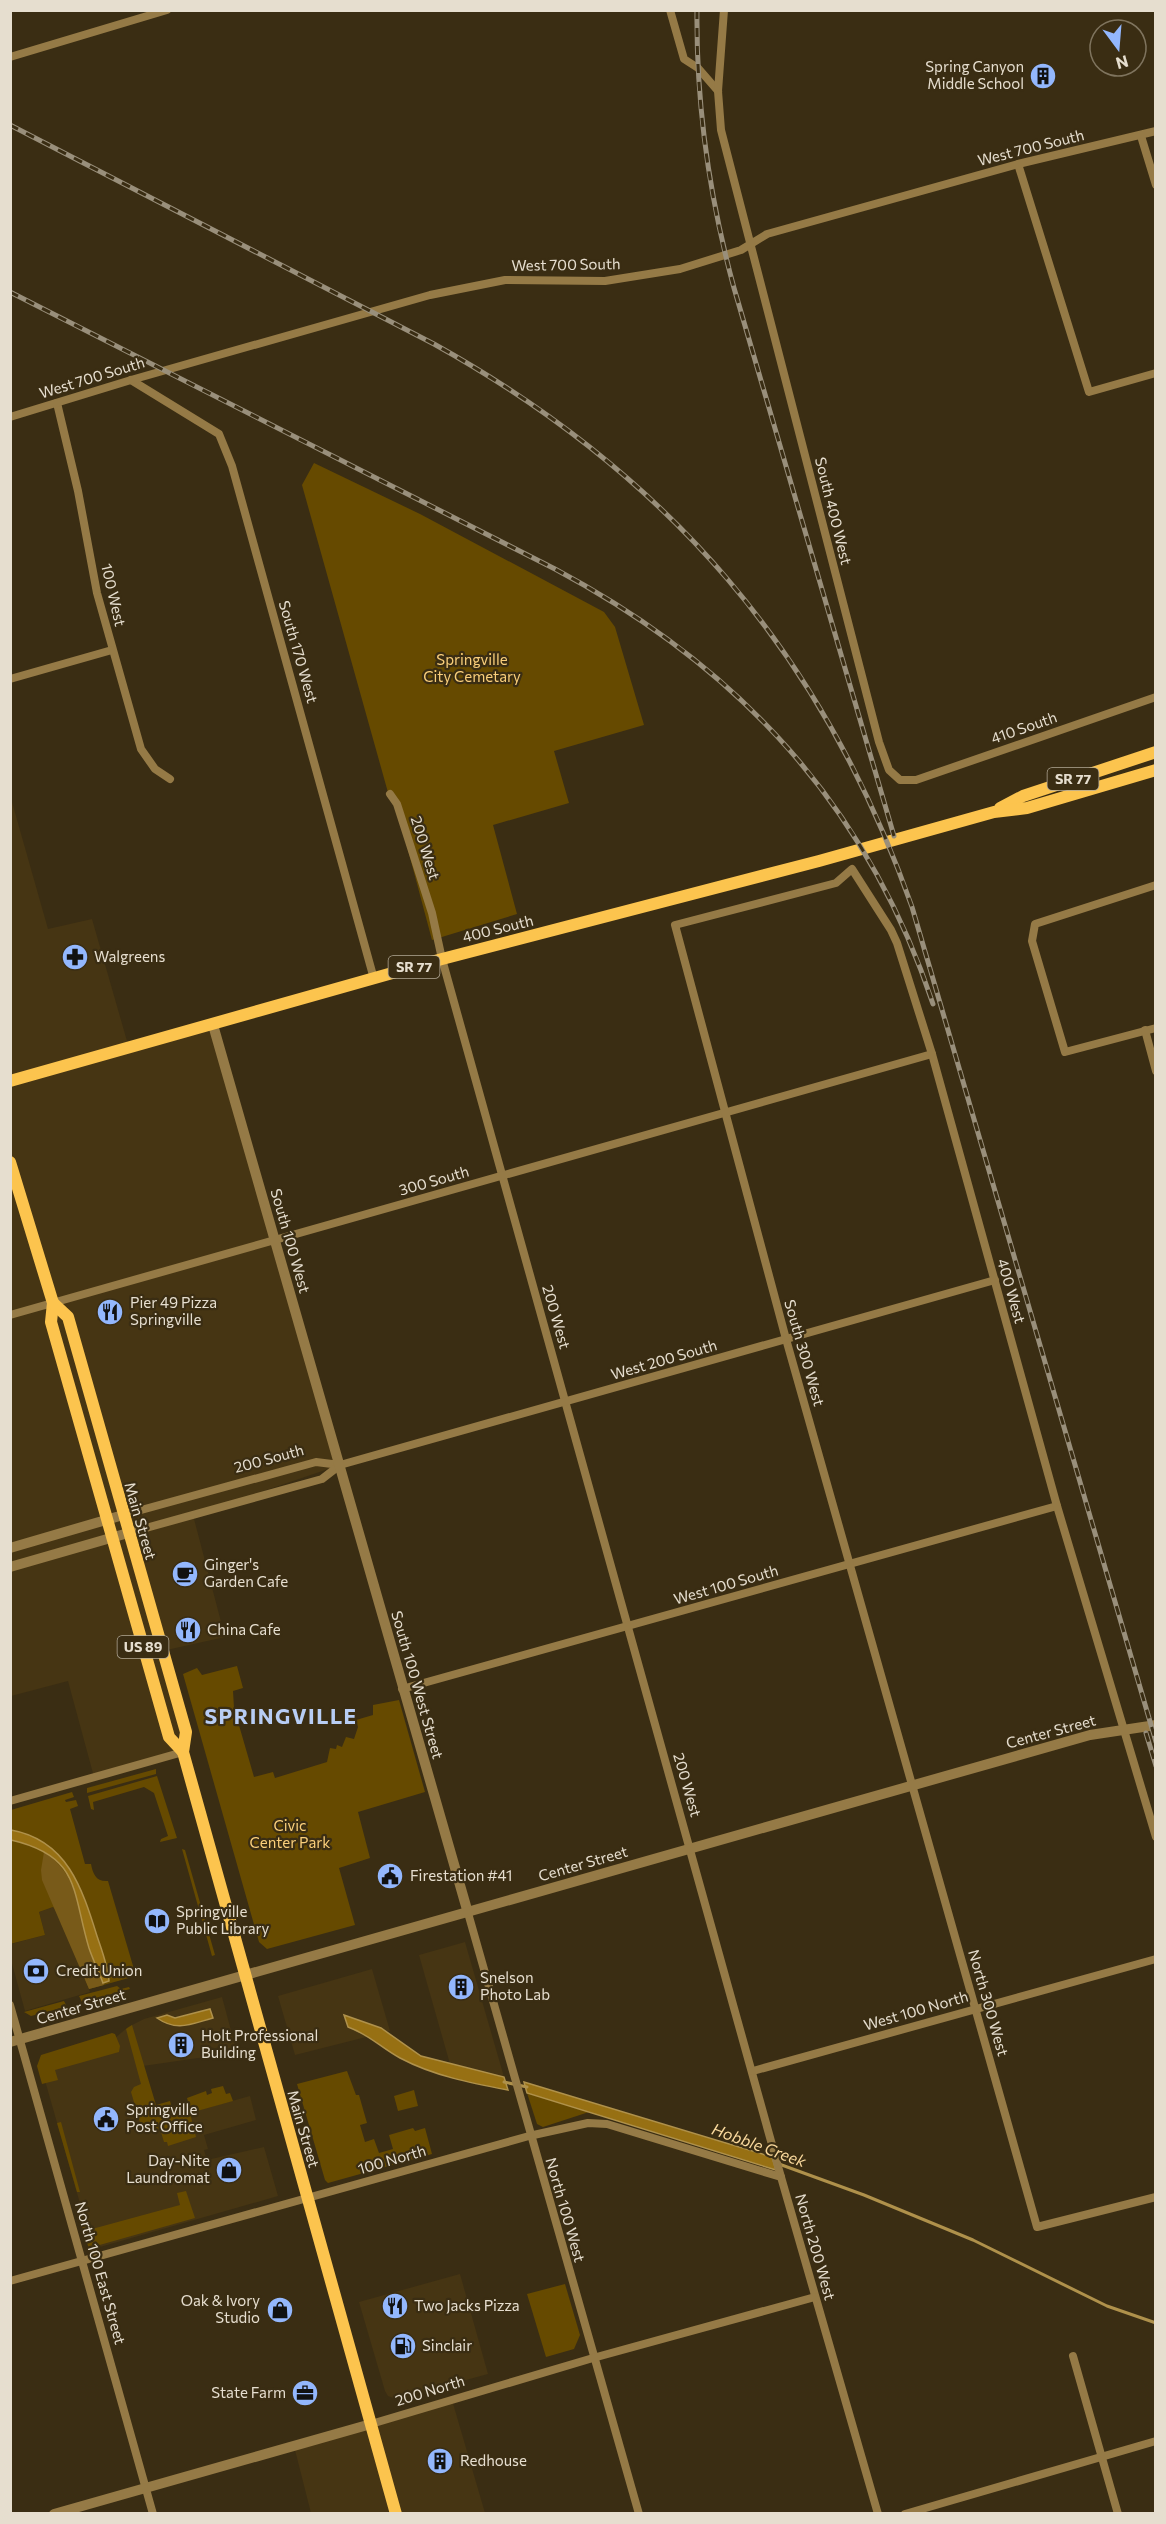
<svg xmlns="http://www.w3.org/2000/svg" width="1166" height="2524" font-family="Commissioner,sans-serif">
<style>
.built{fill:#463513}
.green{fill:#664a00}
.forest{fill:#785a19}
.water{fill:#977013;stroke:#af914b;stroke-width:1.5}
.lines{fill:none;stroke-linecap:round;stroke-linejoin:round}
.stream{stroke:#af914b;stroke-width:3}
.minor{stroke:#957a46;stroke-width:8}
.tertiary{stroke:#957a46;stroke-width:10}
.primary{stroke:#fcc44e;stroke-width:12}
.rail-casing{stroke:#998f7b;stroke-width:5}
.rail{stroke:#3a2d13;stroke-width:3;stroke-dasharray:9;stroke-linecap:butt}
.labels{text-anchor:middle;stroke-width:4.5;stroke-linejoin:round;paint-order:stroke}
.shield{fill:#3a2d13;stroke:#b2a997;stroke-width:1.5}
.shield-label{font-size:14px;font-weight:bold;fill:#e6decf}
.poi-label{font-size:15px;fill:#e6decf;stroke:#3a2d13;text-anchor:start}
.street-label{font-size:15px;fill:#e6decf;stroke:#3a2d13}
.park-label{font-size:15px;fill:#facf7b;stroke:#3a2d13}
.water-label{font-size:16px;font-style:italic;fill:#fbda9e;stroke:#3a2d13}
.district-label{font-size:21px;font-weight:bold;letter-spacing:1.5px;fill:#b8cdf4;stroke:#3a2d13}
</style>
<rect width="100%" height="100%" fill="#3a2d13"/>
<g class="built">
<polygon points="10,795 48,929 92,919 129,1048 213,1025 340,1465 193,1515 225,1637 162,1651 186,1732 183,1752 94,1777 68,1681 11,1696"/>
<polygon points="53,1907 60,1915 90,1992 25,2011 11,1960 11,1944 45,1935 39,1912"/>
<polygon points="465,1942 504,2077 450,2064 419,1955"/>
<polygon points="372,1969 390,2031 295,2055 278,1996"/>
<polygon points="222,1997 236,2049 205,2057 143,2066 156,2122 250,2096 256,2120 204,2135 208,2149 204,2150 207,2160 264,2147 278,2196 93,2249 40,2063 108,2044 128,2027 144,2019"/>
<polygon points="460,2274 488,2374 396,2399 388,2396 385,2391 359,2302"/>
<polygon points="452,2400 485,2513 311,2513 294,2446"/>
</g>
<g class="green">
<polygon points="314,463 420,514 604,612 615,627 644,725 554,751 569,803 493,825 517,914 432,940 396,805 389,796 302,485"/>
<polygon points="237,1666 243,1688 233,1691 234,1708 254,1777 273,1772 275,1778 327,1762 330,1748 336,1749 337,1745 342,1747 346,1737 354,1739 358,1727 356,1720 373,1715 373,1705 399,1700 425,1792 358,1812 370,1858 339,1868 355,1925 267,1949 259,1942 183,1674 197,1668 202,1675"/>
<polygon points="156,1769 156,1774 87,1793 87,1788"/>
<polygon points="157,1776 177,1838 160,1842 161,1839 168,1836 154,1793 144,1787 93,1802 94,1810 91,1809 88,1796"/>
<path d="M72,1792l2,5 -9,3 1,2 10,-2 2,6 -8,3 15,55h6c2,10 5,18 17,17l28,95 -47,13 -29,-74 -7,-8 -14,5 6,23 -35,9 1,-134z"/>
<polygon points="182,1849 185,1850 215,1955 212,1956"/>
<polygon points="117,1986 121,1989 129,1987 130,1989 82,2002 79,1996"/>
<polygon points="64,2001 66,2005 65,2007 31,2016 24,2012"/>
<polygon points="132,2025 156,2105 170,2101 172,2108 189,2105 187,2098 206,2091 207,2095 212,2093 211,2089 223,2086 226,2094 230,2093 233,2101 190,2113 196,2137 168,2146 167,2142 164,2142 160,2129 143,2133 131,2092 134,2087 141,2084 126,2029"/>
<polygon points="112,2033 115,2034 120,2046 119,2052 55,2070 58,2080 42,2084 37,2066 41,2055"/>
<polygon points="347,2071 356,2095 359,2095 367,2123 360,2125 365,2142 374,2139 379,2153 393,2149 389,2135 413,2128 415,2131 425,2128 432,2154 328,2183 325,2180 297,2084"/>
<polygon points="414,2090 418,2106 398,2111 394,2096"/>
<polygon points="527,2093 589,2112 543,2127 537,2124"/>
<polygon points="61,2122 80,2192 77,2192 57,2123"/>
<polygon points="186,2191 195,2218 89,2248 88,2246 77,2210 85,2207 92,2229 180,2205 177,2193"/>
<polygon points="565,2284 580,2335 574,2349 546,2357 527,2294"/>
</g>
<path class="forest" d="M44,1852c34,22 35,58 45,94 3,13 10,26 15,39l-15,4 -47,-109 -1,-10z"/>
<g class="water">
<path d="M11,1830c56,10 71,58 86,106 5,15 11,30 12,45l-6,2c-4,-11 -10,-23 -14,-35 -17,-56 -8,-92 -78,-108z"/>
<path d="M210,2009l3,9c-22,6 -36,14 -56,0l10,-3 8,3z"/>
<path d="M344,2015l37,13 40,28 83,21 4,13c-37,-7 -74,-14 -108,-32 -20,-11 -30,-23 -52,-31z"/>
<polygon points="524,2082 772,2157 776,2170 527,2093"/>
</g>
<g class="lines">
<g class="stream">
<polyline points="504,2082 527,2087"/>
<polyline points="779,2164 864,2195 973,2240 1107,2306 1156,2323"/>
</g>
<g class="minor">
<polyline points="670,10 684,59 698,68 718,91"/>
<polyline points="724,10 718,91 721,130 879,742 889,770 900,780 916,780 1156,697"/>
<polyline points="10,57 167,10"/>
<polyline points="1141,136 1156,185"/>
<polyline points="1018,164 1089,392 1156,373"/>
<polyline points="131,380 219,434 232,466 374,979"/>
<polyline points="57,403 78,491 97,593 141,749 155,769 170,779"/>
<polyline points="10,417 131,380 430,295 505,280 605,281 680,269 741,250 767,234 1018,164 1156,131"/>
<polyline points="10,679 112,650"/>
<polyline points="390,794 397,804 432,913 442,959 781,2177 878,2514"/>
<polyline points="1156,885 1035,924 1032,941 1065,1052 1156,1028"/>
<polyline points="1145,1030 1156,1071"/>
<polyline points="10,1315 932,1054"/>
<polyline points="123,1515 316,1462 340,1465 995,1280"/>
<polyline points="128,1533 322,1479 340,1465"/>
<polyline points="402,1689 1057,1506"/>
<polyline points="10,1801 183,1752"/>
<polyline points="1156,1837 1057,1506 932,1054 897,943 891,930 852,869 836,883 675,925 786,1339 1037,2227 1156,2197"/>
<polyline points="468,1913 639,2514"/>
<polyline points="10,2005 153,2514"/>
<polyline points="753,2071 1156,1959"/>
<polyline points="10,2281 529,2136 588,2123 607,2124 781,2177"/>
<polyline points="1073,2356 1118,2514"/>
<polyline points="371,2424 593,2358 815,2297"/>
<polyline points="905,2514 1156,2441"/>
</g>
<g class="tertiary">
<polyline points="213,1025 468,1913"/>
<polyline points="10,1548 123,1515"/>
<polyline points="10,1567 128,1533"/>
<polyline points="10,2042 1090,1735 1156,1725"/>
<polyline points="54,2514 371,2424"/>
</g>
<g class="primary">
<polyline points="1000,808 1023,796 1156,752"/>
<polyline points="10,1081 442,959 819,861 994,812 1027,808 1156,770"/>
<polyline points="10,1162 53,1303 51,1322 169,1737 183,1752"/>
<polyline points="53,1303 68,1317 186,1732 183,1752 396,2514"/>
</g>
<defs>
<g id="rail">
<path d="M697,10c-1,95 12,186 37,278l160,548"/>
<path d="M10,125l424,219c234,130 389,309 478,563l244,835"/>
<path d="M10,292l545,277c184,98 312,236 378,435"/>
<polyline points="1146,1733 1156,1766"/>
</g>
</defs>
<use href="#rail" class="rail-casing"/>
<use href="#rail" class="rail"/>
</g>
<defs>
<symbol id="building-disc" viewBox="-11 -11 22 22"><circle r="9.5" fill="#93b7fd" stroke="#3a2d13"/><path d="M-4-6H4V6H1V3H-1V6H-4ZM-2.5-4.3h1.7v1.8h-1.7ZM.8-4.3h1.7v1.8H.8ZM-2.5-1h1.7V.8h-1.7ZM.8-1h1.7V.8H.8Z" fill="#111"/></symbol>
<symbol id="pharmacy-disc" viewBox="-11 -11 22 22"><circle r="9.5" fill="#93b7fd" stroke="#3a2d13"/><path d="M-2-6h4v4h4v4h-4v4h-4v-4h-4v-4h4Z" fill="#111"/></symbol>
<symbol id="restaurant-disc" viewBox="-11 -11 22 22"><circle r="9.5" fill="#93b7fd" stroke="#3a2d13"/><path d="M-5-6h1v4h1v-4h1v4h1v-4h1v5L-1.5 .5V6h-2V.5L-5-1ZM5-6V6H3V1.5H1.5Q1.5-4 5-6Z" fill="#111"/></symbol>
<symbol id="cafe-disc" viewBox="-11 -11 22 22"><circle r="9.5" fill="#93b7fd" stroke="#3a2d13"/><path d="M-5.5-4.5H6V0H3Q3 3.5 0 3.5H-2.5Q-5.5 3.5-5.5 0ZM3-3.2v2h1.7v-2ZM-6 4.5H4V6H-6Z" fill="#111"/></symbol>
<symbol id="civic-disc" viewBox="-11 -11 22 22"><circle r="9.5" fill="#93b7fd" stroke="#3a2d13"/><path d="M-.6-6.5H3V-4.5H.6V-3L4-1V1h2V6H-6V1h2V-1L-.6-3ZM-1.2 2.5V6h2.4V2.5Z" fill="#111"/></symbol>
<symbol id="library-disc" viewBox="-11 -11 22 22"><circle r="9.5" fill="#93b7fd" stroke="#3a2d13"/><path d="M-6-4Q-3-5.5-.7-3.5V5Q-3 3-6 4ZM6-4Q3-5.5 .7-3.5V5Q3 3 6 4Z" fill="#111"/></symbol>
<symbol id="bank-disc" viewBox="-11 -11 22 22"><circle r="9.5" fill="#93b7fd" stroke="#3a2d13"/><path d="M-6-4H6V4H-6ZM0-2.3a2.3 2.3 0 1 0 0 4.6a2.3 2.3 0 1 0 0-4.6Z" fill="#111"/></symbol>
<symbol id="shop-disc" viewBox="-11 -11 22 22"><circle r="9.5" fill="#93b7fd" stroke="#3a2d13"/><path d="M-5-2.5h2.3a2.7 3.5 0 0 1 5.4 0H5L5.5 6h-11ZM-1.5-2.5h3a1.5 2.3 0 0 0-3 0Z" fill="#111"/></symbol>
<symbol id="fuel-disc" viewBox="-11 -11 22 22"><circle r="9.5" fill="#93b7fd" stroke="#3a2d13"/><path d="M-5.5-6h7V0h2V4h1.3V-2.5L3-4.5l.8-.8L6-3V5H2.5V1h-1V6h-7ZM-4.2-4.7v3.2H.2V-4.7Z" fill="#111"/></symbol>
<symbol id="office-disc" viewBox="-11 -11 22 22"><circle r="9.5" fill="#93b7fd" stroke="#3a2d13"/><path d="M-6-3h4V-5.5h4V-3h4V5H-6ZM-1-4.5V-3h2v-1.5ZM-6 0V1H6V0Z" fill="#111"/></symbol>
</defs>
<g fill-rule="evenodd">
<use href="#building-disc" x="1028" y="61" width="30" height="30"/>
<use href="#pharmacy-disc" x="60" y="942" width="30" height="30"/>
<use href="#restaurant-disc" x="95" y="1297" width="30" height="30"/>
<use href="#cafe-disc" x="170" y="1559" width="30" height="30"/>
<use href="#restaurant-disc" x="173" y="1615" width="30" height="30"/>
<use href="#civic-disc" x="375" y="1861" width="30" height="30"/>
<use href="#library-disc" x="142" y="1906" width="30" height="30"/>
<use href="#bank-disc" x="21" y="1956" width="30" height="30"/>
<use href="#building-disc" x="446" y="1972" width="30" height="30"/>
<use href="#building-disc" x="166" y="2030" width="30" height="30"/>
<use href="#civic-disc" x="91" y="2104" width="30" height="30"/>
<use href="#shop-disc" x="214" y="2155" width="30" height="30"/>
<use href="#restaurant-disc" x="380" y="2291" width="30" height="30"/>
<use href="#shop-disc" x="265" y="2295" width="30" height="30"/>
<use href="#fuel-disc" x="388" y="2331" width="30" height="30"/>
<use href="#office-disc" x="290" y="2378" width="30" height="30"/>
<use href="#building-disc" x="425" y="2446" width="30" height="30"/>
</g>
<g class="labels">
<g class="shield">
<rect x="1047.5" y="768" width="51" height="22" rx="4.5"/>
<rect x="388.5" y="956" width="51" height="22" rx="4.5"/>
<rect x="117.5" y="1636" width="51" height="22" rx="4.5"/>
</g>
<g class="shield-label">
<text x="1073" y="784">SR 77</text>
<text x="414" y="972">SR 77</text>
<text x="143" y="1652">US 89</text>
</g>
<g class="poi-label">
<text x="1024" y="72" text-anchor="end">Spring Canyon<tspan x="1024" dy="17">Middle School</tspan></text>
<text x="94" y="962">Walgreens</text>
<text x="130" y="1308">Pier 49 Pizza<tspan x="130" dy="17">Springville</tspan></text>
<text x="204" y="1570">Ginger's<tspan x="204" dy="17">Garden Cafe</tspan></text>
<text x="207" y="1635">China Cafe</text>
<text x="410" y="1881">Firestation #41</text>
<text x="176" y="1917">Springville<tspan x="176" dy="17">Public Library</tspan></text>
<text x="56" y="1976">Credit Union</text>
<text x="480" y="1983">Snelson<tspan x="480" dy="17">Photo Lab</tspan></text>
<text x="201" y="2041">Holt Professional<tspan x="201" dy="17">Building</tspan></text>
<text x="126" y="2115">Springville<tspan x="126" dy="17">Post Office</tspan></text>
<text x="210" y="2166" text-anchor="end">Day-Nite<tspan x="210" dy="17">Laundromat</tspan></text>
<text x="260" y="2306" text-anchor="end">Oak &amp; Ivory<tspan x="260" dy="17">Studio</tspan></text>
<text x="414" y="2311">Two Jacks Pizza</text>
<text x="422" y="2351">Sinclair</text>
<text x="286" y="2398" text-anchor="end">State Farm</text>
<text x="460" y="2466">Redhouse</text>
</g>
<g class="street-label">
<text transform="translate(1031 148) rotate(-14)" y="5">West 700 South</text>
<text transform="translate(566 265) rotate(-1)" y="5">West 700 South</text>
<text transform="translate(92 378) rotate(-17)" y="5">West 700 South</text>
<text transform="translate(833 511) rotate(76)" y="5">South 400 West</text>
<text transform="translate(113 595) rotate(77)" y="5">100 West</text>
<text transform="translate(298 652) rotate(74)" y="5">South 170 West</text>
<text transform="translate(1024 728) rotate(-19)" y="5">410 South</text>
<text transform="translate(425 848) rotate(73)" y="5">200 West</text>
<text transform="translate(498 929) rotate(-14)" y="5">400 South</text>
<text transform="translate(434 1181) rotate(-16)" y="5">300 South</text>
<text transform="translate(290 1241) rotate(74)" y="5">South 100 West</text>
<text transform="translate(1011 1291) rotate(74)" y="5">400 West</text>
<text transform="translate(556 1317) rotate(74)" y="5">200 West</text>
<text transform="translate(804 1353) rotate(74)" y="5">South 300 West</text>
<text transform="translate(664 1360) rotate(-16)" y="5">West 200 South</text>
<text transform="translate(269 1459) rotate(-15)" y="5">200 South</text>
<text transform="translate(140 1521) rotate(74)" y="5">Main Street</text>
<text transform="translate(726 1585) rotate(-16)" y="5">West 100 South</text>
<text transform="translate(417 1685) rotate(74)" y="5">South 100 West Street</text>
<text transform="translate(1051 1732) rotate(-15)" y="5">Center Street</text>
<text transform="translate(687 1785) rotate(74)" y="5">200 West</text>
<text transform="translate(583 1864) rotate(-16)" y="5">Center Street</text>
<text transform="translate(988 2003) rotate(74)" y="5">North 300 West</text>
<text transform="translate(81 2007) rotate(-16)" y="5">Center Street</text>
<text transform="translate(916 2011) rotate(-16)" y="5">West 100 North</text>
<text transform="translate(303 2129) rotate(74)" y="5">Main Street</text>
<text transform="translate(392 2160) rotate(-16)" y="5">100 North</text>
<text transform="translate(565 2210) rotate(74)" y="5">North 100 West</text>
<text transform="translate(815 2247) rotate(74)" y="5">North 200 West</text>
<text transform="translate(100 2273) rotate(74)" y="5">North 100 East Street</text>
<text transform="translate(430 2391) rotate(-17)" y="5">200 North</text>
</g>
<g class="park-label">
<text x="472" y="665">Springville<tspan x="472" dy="17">City Cemetary</tspan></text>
<text x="290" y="1831">Civic<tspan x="290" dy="17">Center Park</tspan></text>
</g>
<g class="water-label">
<text transform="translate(759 2145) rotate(20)" y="6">Hobble Creek</text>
</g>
<g class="district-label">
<text x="281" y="1724">SPRINGVILLE</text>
</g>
</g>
<rect width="1166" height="2524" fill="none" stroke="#e6decf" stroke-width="24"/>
<g transform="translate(1118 48) rotate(164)"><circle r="28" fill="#3a2d13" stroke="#7f745e" stroke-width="1.5"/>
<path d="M0-4.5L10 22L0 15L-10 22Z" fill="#93b7fd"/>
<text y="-9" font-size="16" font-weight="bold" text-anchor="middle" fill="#e6decf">N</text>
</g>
</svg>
